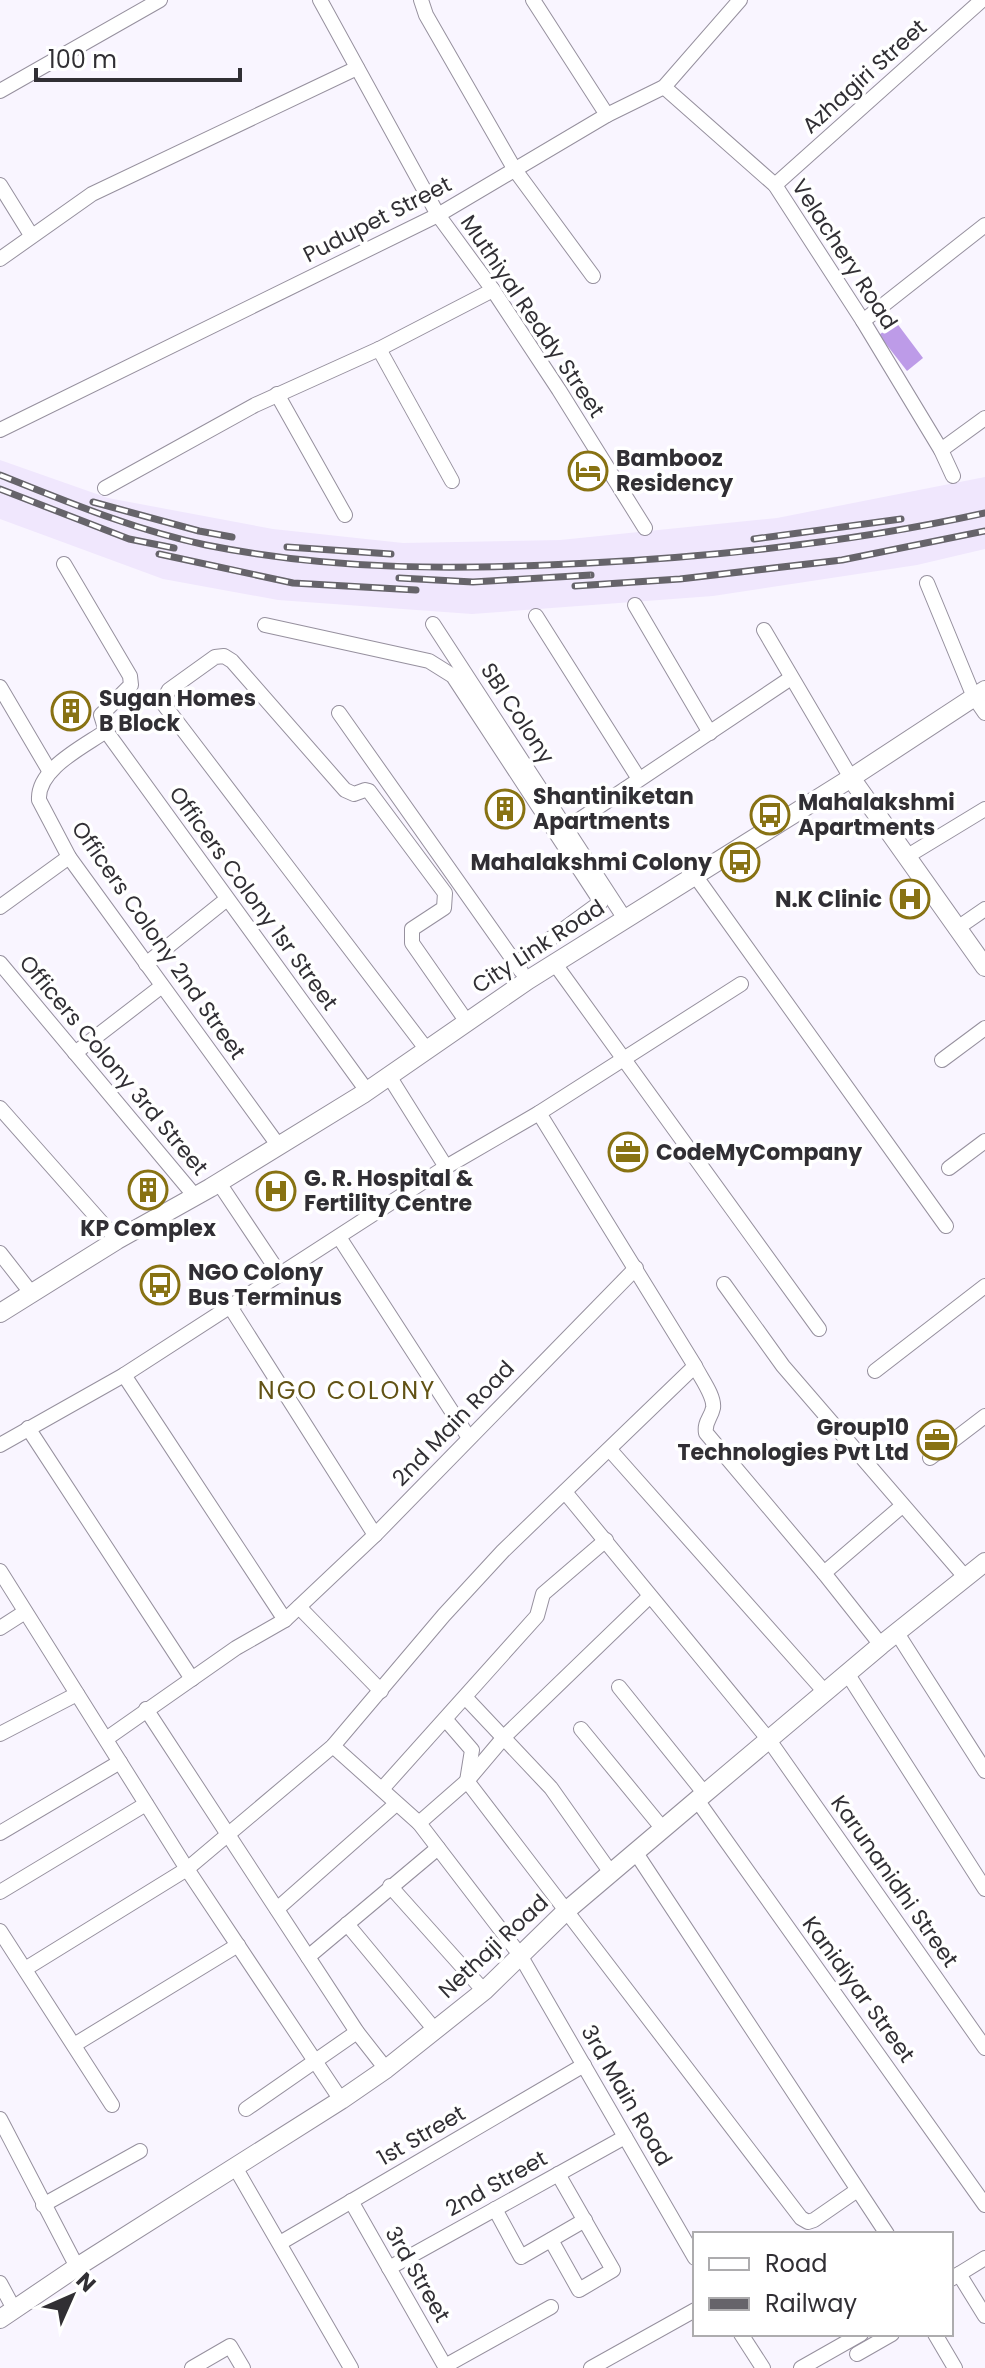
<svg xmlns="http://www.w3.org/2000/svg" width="985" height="2368" font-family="Poppins,sans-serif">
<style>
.built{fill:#f0e7fd}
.water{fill:#bd9be8}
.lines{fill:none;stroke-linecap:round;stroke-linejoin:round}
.street-casing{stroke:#96909e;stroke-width:16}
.secondary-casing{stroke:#96909e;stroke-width:20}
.street{stroke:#fff;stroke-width:14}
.secondary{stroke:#fff;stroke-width:18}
.rail-casing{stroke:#66646a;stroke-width:7}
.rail{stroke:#fff;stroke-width:4;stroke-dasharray:12;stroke-linecap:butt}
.labels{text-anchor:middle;stroke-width:7;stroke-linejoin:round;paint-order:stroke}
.street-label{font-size:22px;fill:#312f34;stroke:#fff}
.poi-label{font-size:22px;font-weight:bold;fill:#312f34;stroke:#fff;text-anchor:start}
.neighbourhood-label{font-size:24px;letter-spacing:2px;fill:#625215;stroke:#fff}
</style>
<rect width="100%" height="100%" fill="#f9f5ff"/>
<polygon class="built" points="0,460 108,498 273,529 403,543 560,540 777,518 985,477 985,549 917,565 713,596 472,614 278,600 163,579 0,519"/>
<polygon class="water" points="896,322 923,358 907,371 879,335"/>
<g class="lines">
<defs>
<g id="street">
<polyline points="320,0 438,215 493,290 559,390 645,528"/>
<polyline points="421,0 426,15 515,170 593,276"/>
<polyline points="533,0 607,115"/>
<polyline points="664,87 775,185 863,321 941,450 953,476"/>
<polyline points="0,91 160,0"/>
<polyline points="0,185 31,235"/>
<polyline points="775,185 982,0"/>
<polyline points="0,259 92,194 357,68"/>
<polyline points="863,321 985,225"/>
<polyline points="379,349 452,481"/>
<polyline points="277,394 345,515"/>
<polyline points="0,430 438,215 607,115 664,87 740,0"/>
<polyline points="941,450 985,418"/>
<polyline points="105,488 255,405 379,349 493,290"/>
<polyline points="64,564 130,676 131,685 101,715 106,731 367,1091"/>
<polyline points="927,583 974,697 985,713"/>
<polyline points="635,605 710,733"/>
<polyline points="536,616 639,779"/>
<polyline points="433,624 625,919"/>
<polyline points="265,625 429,661 453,676 601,902 516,964"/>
<polyline points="764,630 851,778"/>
<polyline points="0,687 50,772"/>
<polyline points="339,713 521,971"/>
<path d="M106,731c-23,16 -69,38 -67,69l30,57 209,288"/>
<polyline points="567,828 791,678"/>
<polyline points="906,857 985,809"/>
<polyline points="694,874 946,1226"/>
<polyline points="0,907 69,857"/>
<polyline points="956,929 985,909"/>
<polyline points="0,963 194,1195"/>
<polyline points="146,964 227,899"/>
<polyline points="555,964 819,1329"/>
<polyline points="427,1050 165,706 164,699 169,690 215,657 224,656 232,661 345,790 354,794 365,790 369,791 445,893 444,908 412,929 412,943 467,1022"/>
<polyline points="75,1053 162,986"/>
<polyline points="942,1060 985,1028"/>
<polyline points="389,1076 446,1167"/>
<polyline points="0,1108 117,1240"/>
<path d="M539,1113l156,253c5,11 20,30 18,42 -2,10 -9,14 -7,25l118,140 78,-67"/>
<polyline points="949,1168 985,1141"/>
<polyline points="219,1183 279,1273"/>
<polyline points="339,1237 469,1438"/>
<polyline points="0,1253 32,1294"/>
<polyline points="724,1284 783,1366 966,1578"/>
<polyline points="231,1308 375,1535"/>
<polyline points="875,1371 985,1286"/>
<polyline points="124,1375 285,1620"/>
<polyline points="28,1428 192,1679"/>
<polyline points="0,1445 124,1375 446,1167 539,1113 741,984"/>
<polyline points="610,1450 825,1692"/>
<polyline points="930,1458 985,1416"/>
<polyline points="565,1492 769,1740 985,2048"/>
<polyline points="0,1571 187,1869 341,2100"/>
<polyline points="824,1573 881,1645"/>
<polyline points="650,1596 505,1736 467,1781 419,1823 520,1955 695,2258"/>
<polyline points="299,1607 381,1691"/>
<polyline points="0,1628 25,1612"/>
<polyline points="897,1633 985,1771"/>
<polyline points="847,1673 985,1889"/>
<polyline points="619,1687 705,1794"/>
<polyline points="466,1698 551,1788 611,1873"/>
<polyline points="146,1709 357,2032 386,2069"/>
<polyline points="446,1720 472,1750 467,1781 801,2218 808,2222 814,2220 856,2191"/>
<polyline points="581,1729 663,1829"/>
<polyline points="0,1734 77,1694"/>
<polyline points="106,1739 236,1648 285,1620 375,1535 636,1268"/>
<polyline points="333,1746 419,1823"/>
<polyline points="382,1789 537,1616 543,1594 606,1540"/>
<polyline points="697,1800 985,2205"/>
<polyline points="0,1833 120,1762"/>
<polyline points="636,1853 887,2234"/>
<polyline points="390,1886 484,1991"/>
<polyline points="0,1892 146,1804"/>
<polyline points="277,1909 396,1804"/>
<polyline points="347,1924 435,2030"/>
<polyline points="0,1931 112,2105"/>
<polyline points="308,1957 438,1848"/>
<polyline points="25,1969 187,1869 333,1746 444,1615 503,1551 695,1366"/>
<polyline points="74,2045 238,1945"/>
<polyline points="246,2109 357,2032"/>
<polyline points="0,2119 77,2267"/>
<polyline points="235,2167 351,2368"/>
<polyline points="351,2201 446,2368"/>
<polyline points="43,2205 140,2151"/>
<polyline points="495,2209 521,2257 585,2220"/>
<polyline points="551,2240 579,2290 613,2270 558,2174"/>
<polyline points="280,2243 584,2065"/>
<polyline points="389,2268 625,2137"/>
<polyline points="959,2274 985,2316"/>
<polyline points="951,2279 985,2258"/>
<polyline points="0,2283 14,2309"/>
<polyline points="741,2334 763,2368"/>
<polyline points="935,2334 955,2368"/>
<polyline points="857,2354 892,2334"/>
<polyline points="445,2366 551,2307"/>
<polyline points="192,2368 230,2346 243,2368"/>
<polyline points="591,2368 695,2310"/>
<polyline points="801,2368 861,2334"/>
</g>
<g id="secondary">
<polyline points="851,778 985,967"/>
<polyline points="0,1313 117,1240 210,1188 363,1094 528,980 851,778 985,690"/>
<polyline points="0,2319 77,2267 341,2100 386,2069 484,1991 566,1911 697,1800 881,1645 985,1562"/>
</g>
</defs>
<use href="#street" class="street-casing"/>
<use href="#secondary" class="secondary-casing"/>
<use href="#street" class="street"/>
<use href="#secondary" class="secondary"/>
<defs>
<g id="rail">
<path d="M0,475c68,27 134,55 206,70 129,26 253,25 384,18 133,-7 265,-21 395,-50"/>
<polyline points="0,489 129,539 174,548"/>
<polyline points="93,502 199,531 232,537"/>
<polyline points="754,539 901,519"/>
<polyline points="287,547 391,554"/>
<polyline points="159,554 293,583 416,590"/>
<polyline points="399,578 473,582 591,575"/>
<polyline points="575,586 680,579 842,560 985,531"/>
</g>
</defs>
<use href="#rail" class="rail-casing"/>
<use href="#rail" class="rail"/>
</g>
<defs>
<symbol id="hotel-ring" viewBox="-11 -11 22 22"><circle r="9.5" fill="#fff" stroke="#887213" stroke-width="1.5"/><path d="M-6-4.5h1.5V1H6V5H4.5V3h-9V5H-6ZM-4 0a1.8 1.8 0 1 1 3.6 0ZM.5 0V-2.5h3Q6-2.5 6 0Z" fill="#887213"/></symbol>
<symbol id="building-ring" viewBox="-11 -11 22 22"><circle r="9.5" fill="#fff" stroke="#887213" stroke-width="1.5"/><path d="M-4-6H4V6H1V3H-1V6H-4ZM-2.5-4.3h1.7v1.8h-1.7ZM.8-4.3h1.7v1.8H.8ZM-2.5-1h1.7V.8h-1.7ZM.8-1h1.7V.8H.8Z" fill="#887213"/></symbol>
<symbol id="bus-ring" viewBox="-11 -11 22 22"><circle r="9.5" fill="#fff" stroke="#887213" stroke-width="1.5"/><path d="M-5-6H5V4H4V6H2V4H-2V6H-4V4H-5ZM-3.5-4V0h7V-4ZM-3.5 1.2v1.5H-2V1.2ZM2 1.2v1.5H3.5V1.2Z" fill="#887213"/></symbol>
<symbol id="hospital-ring" viewBox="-11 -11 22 22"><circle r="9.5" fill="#fff" stroke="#887213" stroke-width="1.5"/><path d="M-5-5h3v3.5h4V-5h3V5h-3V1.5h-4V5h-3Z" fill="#887213"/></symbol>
<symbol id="office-ring" viewBox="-11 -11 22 22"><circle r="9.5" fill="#fff" stroke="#887213" stroke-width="1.5"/><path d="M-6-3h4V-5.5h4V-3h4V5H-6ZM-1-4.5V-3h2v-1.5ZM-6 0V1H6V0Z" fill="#887213"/></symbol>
</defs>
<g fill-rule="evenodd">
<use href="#hotel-ring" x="566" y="449" width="44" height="44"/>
<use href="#building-ring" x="49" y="689" width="44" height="44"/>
<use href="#building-ring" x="483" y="787" width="44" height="44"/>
<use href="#bus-ring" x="748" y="793" width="44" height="44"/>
<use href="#bus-ring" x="718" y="840" width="44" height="44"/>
<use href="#hospital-ring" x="888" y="877" width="44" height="44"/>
<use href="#office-ring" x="606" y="1130" width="44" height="44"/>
<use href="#building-ring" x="126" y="1168" width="44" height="44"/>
<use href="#hospital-ring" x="254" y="1169" width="44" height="44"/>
<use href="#bus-ring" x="138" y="1263" width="44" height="44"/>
<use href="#office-ring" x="915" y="1418" width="44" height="44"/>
</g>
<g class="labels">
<g class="street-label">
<text transform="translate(864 76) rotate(-42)" y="8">Azhagiri Street</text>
<text transform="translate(377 219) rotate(-27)" y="8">Pudupet Street</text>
<text transform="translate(845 254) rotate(57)" y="8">Velachery Road</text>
<text transform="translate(533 316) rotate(56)" y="8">Muthiyal Reddy Street</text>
<text transform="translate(518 713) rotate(57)" y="8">SBI Colony</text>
<text transform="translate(254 898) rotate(54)" y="8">Officers Colony 1sr Street</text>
<text transform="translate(159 940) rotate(55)" y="8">Officers Colony 2nd Street</text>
<text transform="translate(538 946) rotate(-33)" y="8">City Link Road</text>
<text transform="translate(114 1065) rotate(50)" y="8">Officers Colony 3rd Street</text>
<text transform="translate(453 1423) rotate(-46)" y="8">2nd Main Road</text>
<text transform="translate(895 1881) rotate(55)" y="8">Karunanidhi Street</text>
<text transform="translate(493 1946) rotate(-43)" y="8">Nethaji Road</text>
<text transform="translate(859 1989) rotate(54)" y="8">Kanidiyar Street</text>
<text transform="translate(627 2095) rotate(60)" y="8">3rd Main Road</text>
<text transform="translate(421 2135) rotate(-30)" y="8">1st Street</text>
<text transform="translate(496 2183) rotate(-29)" y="8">2nd Street</text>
<text transform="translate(418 2274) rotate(60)" y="8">3rd Street</text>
</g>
<g class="poi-label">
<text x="616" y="466">Bambooz<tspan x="616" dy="25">Residency</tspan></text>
<text x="99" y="706">Sugan Homes<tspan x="99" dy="25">B Block</tspan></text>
<text x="533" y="804">Shantiniketan<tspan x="533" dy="25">Apartments</tspan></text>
<text x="798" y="810">Mahalakshmi<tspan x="798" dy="25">Apartments</tspan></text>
<text x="712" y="870" text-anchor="end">Mahalakshmi Colony</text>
<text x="882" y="907" text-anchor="end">N.K Clinic</text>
<text x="656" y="1160">CodeMyCompany</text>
<text x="304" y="1186">G. R. Hospital &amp;<tspan x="304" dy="25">Fertility Centre</tspan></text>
<text x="148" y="1236" text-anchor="middle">KP Complex</text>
<text x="188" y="1280">NGO Colony<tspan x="188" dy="25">Bus Terminus</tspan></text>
<text x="909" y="1435" text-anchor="end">Group10<tspan x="909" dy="25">Technologies Pvt Ltd</tspan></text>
</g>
<g class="neighbourhood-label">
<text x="347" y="1399">NGO COLONY</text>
</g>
</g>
<rect x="693" y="2232" width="260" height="104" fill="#ffffff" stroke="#adacae" stroke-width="2"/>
<rect x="709" y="2258" width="40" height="12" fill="#ffffff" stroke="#adacae" stroke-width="2"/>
<text x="765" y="2272" font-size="24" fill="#312f34">Road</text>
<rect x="709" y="2298" width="40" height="12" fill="#66646a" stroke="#adacae" stroke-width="2"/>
<text x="765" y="2312" font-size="24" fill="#312f34">Railway</text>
<g transform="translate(72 2296) rotate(45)" stroke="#ffffff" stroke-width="6" paint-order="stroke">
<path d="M0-6L14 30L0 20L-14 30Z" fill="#312f34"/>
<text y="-12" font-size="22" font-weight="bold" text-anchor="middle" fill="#312f34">N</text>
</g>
<path d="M36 68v12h204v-12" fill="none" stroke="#312f34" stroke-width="4"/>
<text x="48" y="68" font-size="24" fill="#312f34" stroke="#ffffff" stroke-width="6" paint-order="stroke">100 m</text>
</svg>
